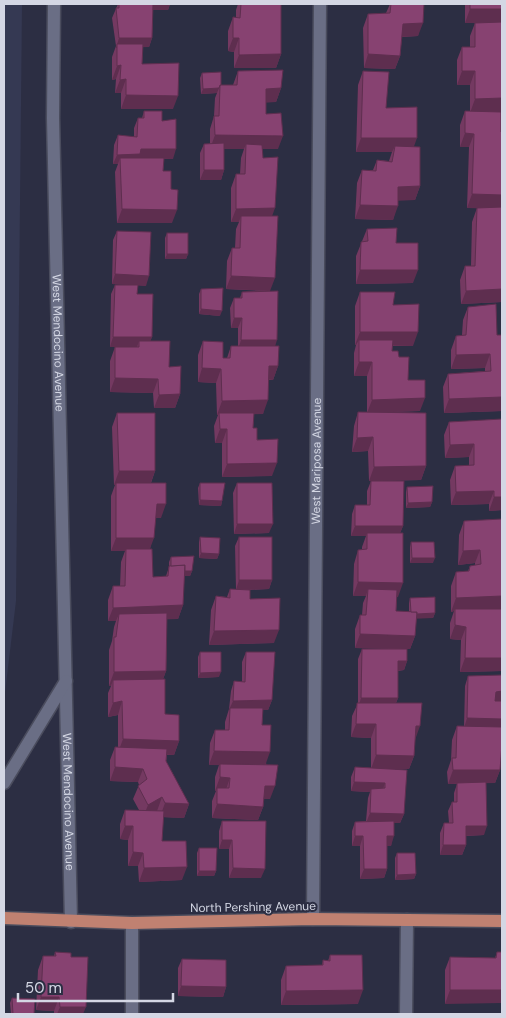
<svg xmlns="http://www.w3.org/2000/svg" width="506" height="1018" font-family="'DM Sans',sans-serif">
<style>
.built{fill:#353953}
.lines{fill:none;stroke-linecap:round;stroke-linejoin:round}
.minor-casing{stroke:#4a4c5d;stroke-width:15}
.major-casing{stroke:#4a4c5d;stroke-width:15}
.minor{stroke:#6a6e85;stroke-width:12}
.major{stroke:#c08171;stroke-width:12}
.wall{fill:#743961}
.shaded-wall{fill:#5e2e4f}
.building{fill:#874271;stroke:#5e2e4f}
.labels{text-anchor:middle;stroke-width:4;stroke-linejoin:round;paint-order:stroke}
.street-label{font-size:12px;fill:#d4d7e4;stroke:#2c2e43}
</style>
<rect width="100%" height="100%" fill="#2c2e43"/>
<polygon class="built" points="4,4 22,4 16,601 4,701"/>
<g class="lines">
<defs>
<g id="minor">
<path id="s1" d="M54,4l-1,114 18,804"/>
<polyline points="4,783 66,681"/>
<path id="s2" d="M313,919l7,-915"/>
<polyline points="132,1014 132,923"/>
<polyline points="406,1014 407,920"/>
</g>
<polyline id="major" points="4,918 132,923 313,919 502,921"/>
</defs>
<use href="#minor" class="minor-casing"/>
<use href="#major" class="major-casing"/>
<use href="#minor" class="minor"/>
<use href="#major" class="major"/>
</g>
<g class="wall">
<polygon points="118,4 170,4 168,10 153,10 152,38 149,47 143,47 142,64 173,109 121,109 121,93 115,93 116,79 112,80 112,57 116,46 112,18"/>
<polygon points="238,4 281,4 281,54 276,68 234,68 234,52 228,51 228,31 233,17 236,18 236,10"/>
<polygon points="390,4 424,4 418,36 402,37 400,56 395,69 364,68 363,28 368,14 386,13"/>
<polygon points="457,4 502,4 500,112 501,132 502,302 461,304 460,280 465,266 471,266 472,222 477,208 467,208 469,147 460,147 460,125 465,111 470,111 470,85 457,85 457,60 462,47 470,47 470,36 475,23 465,23 465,4 457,5"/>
<polygon points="238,71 281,88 276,102 266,102 266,114 278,149 262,149 263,158 272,216 270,291 275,346 278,366 273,380 269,380 263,414 254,414 253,428 272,476 222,477 222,443 215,443 214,426 218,415 217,415 216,383 198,382 198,355 203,341 223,358 227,358 231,346 238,346 238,328 231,328 230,308 234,298 240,298 242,292 264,291 226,289 227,261 232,248 235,248 236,229 239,222 231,222 231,188 236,174 240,174 241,158 244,149 224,149 224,170 221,180 200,180 200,153 204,144 210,144 210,129 214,116 215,98 217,93 201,94 200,78 202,73 221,85 233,85"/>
<polygon points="363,71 386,108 413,147 420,186 415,200 398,200 393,220 355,219 357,183 362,170 373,170 377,160 389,161 392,152 356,152 358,85"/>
<polygon points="144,111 162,121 173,159 164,159 163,171 172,223 117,223 115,172 118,164 113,164 114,145 118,135 134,137 134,128 138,118 142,118"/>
<polygon points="367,229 396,243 413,283 356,284 356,256"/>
<polygon points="117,231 146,286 138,285 137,294 152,337 150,341 169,367 180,394 175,408 154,408 153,393 110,392 110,361 115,347 110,347 111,294 115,285 130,285 112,284 113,240"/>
<polygon points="167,233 188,254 186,259 165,259 165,238"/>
<polygon points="201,289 220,316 199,314 199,294"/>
<polygon points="360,292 393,305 413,346 392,346 392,351 399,357 420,411 388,412 426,466 421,480 369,481 368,451 352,452 354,426 358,412 367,412 367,376 354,376 354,353 356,345 355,345 355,306"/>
<polygon points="468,307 497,335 502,411 444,413 443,387 448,374 485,371 485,368 451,369 451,350 456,336 462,335 463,320"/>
<polygon points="117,413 155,471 151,483 161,518 156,518 150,549 153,577 166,576 169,567 169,562 171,557 192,571 190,576 184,576 183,605 178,619 167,619 166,671 163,679 165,714 179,741 174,755 167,755 166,761 189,804 184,818 163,817 162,841 182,880 139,882 138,866 128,866 128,840 120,839 120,824 125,810 139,810 133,799 139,785 138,782 110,781 110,760 115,747 118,747 118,715 108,717 108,693 111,686 109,686 109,650 112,641 114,627 116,621 108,621 108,600 113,586 120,586 121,562 125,551 111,551 111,496 115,485 114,485 112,427"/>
<polygon points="502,419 502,510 489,511 489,504 451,505 450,480 455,466 469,466 469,457 445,458 444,435 449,422"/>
<polygon points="371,481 403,526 400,533 398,597 397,597 396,611 409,612 409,603 410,598 435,613 433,618 416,618 415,636 410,649 407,649 407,661 404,670 398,671 398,698 396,703 415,740 414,756 409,769 395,769 404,814 400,823 394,823 391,846 387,846 387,869 384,878 360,879 360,846 352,846 352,831 355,822 366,821 368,798 370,792 351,791 351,777 355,767 371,768 371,738 351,737 352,716 358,703 358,659 362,649 391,649 355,648 355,629 360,615 362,615 363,603 366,596 353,596 354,564 358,550 362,550 362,547 366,536 351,536 352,514 355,505 367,505 367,491"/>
<polygon points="200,483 222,501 221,506 199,505 198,488"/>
<polygon points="237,483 269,533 234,534 233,493"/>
<polygon points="407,487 432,502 430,507 406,508 406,492"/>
<polygon points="502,519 502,671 460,672 461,640 450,639 450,623 454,611 451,612 451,586 456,572 468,571 470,566 475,565 475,563 458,565 459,535 464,521"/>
<polygon points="200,537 219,554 217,559 199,558 199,542"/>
<polygon points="239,537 272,580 269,589 247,590 250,599 274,643 209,645 211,610 216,596 227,597 230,589 236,589 235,546"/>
<polygon points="411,542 433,563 410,563 410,547"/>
<polygon points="200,652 219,677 198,678 198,657"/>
<polygon points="246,652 272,700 268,710 263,710 262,725 270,799 264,799 263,807 258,820 212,818 212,801 216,791 215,791 215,777 219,765 209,765 210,743 215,730 225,730 225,722 229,709 231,691 234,681 242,682 242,662"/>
<polygon points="468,676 502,701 502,757 501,757 500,770 495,783 486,783 484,835 466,836 466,845 462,855 440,855 440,833 444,823 449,823 448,811 452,802 454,802 454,793 457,784 448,784 447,772 451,760 452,740 457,726 464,727 465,686"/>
<polygon points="222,821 261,878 229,878 229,849 219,849 219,831"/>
<polygon points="199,848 216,871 214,876 197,876 197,853"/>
<polygon points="397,853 416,874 414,879 395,880 395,858"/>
<polygon points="55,952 71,957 83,1014 54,1014 54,1011 36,1010 38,970 43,956 54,956"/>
<polygon points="497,952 502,952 445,1004 445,970 450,957 495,958"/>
<polygon points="330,955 358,1004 281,1005 281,980 286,966 322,965 323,960 328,961"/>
<polygon points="182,959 226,987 223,997 178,996 178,968"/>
<polygon points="12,998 34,1014 11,1014 10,1003"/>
</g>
<g class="shaded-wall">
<polygon points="152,4 170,4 168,10 150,10"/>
<polygon points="470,9 502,9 502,23 465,23"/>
<polygon points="423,23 418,36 398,37 403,24"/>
<polygon points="119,38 152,38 149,47 116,48"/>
<polygon points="233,38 239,38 234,52 228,51"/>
<polygon points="281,54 276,68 234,68 239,55"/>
<polygon points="368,54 400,56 395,69 364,68"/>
<polygon points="121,65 116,79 112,80 117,66"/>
<polygon points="462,71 475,71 470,85 457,85"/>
<polygon points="126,79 121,93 115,93 120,80"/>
<polygon points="219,88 217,93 201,94 203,89"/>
<polygon points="281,88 276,102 261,103 266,89"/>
<polygon points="126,95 178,96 173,109 121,109"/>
<polygon points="502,98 502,112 470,113 475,99"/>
<polygon points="465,133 474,134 469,147 460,147"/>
<polygon points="215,135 283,136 278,149 246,149 246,144 244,149 210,149"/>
<polygon points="361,138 417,138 412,152 395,146 392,152 356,152"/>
<polygon points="141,149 176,149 173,159 120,158 118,164 113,164 117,155"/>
<polygon points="204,170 224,170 221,180 200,180"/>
<polygon points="420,186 415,200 393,201 398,187"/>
<polygon points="472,194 502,195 502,209 467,208"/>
<polygon points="360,205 398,206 393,220 355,219"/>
<polygon points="275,208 270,222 241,216 239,222 231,222 236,209"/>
<polygon points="122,209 177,210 172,223 117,223"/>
<polygon points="167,254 188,254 186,259 165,259"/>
<polygon points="360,270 418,270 413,283 356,284"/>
<polygon points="115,274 149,276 146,286 112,284"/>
<polygon points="231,276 275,278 270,291 226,289"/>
<polygon points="502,289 502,302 461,304 466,291"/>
<polygon points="201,309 222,311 220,316 199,314"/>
<polygon points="234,318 242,318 238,328 231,328"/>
<polygon points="360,332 418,332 413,346 359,345 359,340 356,345 355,345"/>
<polygon points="113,337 152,337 148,347 139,341 137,347 110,347"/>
<polygon points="241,340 277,340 274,350 238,350"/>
<polygon points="490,354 485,368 451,369 456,355"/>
<polygon points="359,362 372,362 367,376 354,376"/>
<polygon points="269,366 278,366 273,380 264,379"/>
<polygon points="202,368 221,369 216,383 198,382"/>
<polygon points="115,378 158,379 153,393 110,392"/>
<polygon points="180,394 175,408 154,408 159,395"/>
<polygon points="502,397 502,411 444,413 449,399"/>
<polygon points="425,398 420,411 367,413 372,400"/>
<polygon points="268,400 263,414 219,415 219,413 218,415 217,415 222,401"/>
<polygon points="220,429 227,429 222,443 215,443"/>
<polygon points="373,437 368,451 352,452 357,438"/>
<polygon points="474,444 469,457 445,458 450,445"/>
<polygon points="277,463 272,476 222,477 227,464"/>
<polygon points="426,466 421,480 369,481 374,467"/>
<polygon points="119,471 155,471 150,485 116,483 115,485 114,485"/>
<polygon points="494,491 489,504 451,505 456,492"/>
<polygon points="494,497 502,497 502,510 489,511"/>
<polygon points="200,500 222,501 221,506 199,505"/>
<polygon points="432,502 430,507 406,508 408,503"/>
<polygon points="157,504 166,504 161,518 152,518"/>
<polygon points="237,524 273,524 269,533 234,534"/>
<polygon points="355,526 403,526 399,536 367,533 366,536 351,536"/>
<polygon points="116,538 154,538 149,551 126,549 125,551 111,551"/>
<polygon points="480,550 475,563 458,565 463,551"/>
<polygon points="201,553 219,554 217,559 199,558"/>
<polygon points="412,558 435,558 433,563 410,563"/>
<polygon points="171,571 192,571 190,576 169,576"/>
<polygon points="239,580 272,580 269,589 236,590"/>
<polygon points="358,582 403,583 398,597 368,596 368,589 366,596 353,596"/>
<polygon points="502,596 502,610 455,609 454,611 451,612 456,598"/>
<polygon points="183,605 178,619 118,621 119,614 116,621 108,621 113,608"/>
<polygon points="435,613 433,618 409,619 411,614"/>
<polygon points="455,625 466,627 461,640 450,639"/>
<polygon points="279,630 274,643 209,645 214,631"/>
<polygon points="360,634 415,636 410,649 355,648"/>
<polygon points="465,658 502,658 502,671 460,672"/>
<polygon points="398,661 407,661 404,670 395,671"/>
<polygon points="166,671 161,685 113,680 111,686 109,686 114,672"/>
<polygon points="221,672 219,677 198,678 200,673"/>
<polygon points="502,691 502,701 492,701 496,692"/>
<polygon points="361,698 398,698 394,707 358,708"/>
<polygon points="272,700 268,710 229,710 233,701"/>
<polygon points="122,701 118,715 108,717 113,703"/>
<polygon points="467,718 502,719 502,727 464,728"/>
<polygon points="356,724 376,724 371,738 351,737"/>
<polygon points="416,726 420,726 415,740"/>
<polygon points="123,739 179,741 174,755 118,753"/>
<polygon points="502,744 502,757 497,758"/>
<polygon points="214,751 270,752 265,766 209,765"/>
<polygon points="376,755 414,756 409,769 371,769"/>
<polygon points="115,767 143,769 138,782 110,781"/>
<polygon points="453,770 500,770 495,783 448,784"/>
<polygon points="220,777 230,778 225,792 217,788 216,791 215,791"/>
<polygon points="354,782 385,783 382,792 371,789 370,792 351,791"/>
<polygon points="265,786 275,786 270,799 260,799"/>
<polygon points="162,797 157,811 143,818 148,805"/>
<polygon points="165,803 189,804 184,818 160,817"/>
<polygon points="217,804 263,807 258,820 212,818"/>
<polygon points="370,813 404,814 400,823 366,823"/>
<polygon points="125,826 133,826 128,840 120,839"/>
<polygon points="466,826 487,826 484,835 462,836"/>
<polygon points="355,836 363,836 360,846 352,846"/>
<polygon points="387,836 394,836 391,846 383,846"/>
<polygon points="222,840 232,840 229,849 219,849"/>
<polygon points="443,845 466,845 462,855 440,855"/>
<polygon points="133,852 143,853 138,866 128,866"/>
<polygon points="187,867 182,880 139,882 144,868"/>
<polygon points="233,868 265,869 261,878 229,878"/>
<polygon points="364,869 387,869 384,878 360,879"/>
<polygon points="199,871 216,871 214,876 197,876"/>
<polygon points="416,874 414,879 395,880 397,875"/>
<polygon points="181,986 226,987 223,997 178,996"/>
<polygon points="363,990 358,1004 281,1005 286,991"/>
<polygon points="450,990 502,990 502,1003 445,1004"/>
<polygon points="41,997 59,997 54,1011 36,1010"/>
<polygon points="60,1007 86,1007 83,1014 57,1014"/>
</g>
<g class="building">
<polygon points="119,4 153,4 152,38 119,38 116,8 119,8"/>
<polygon points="241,4 281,4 281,54 239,55 239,38 233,38 233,17 240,18"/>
<polygon points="391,4 424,4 423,23 403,24 400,56 368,54 368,14 390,13"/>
<rect x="470" y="4" width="32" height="5"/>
<polygon points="502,22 502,98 475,99 475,71 462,71 462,47 475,47 475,23"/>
<polygon points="117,44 143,44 142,64 179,63 178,96 126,95 126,79 120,80 121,65 117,66"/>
<polygon points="283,70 281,88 266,89 266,114 281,113 283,136 215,135 214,116 219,116 220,85 237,85 238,71"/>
<polygon points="363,71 389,72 386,108 417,107 417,138 361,138"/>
<polygon points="221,72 221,85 220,85 219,88 203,89 202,73"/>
<polygon points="144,111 162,111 162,121 176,119 176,149 141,149 140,154 117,155 118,135 137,137 138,118 144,118"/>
<polygon points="465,111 501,112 501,132 502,132 502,195 472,194 474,134 465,133"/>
<polygon points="224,143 224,170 204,170 204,144"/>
<polygon points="246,144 262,145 263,158 278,157 275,208 236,209 236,174 245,174"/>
<polygon points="395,146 420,147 420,186 398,187 398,206 360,205 362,170 376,171 377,160 392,162"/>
<polygon points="120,158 164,158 163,171 171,171 171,189 178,190 177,210 122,209"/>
<polygon points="502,207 502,289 466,291 465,266 475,266 477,208"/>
<polygon points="241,216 278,216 275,278 231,276 232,248 240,248"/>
<polygon points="397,228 396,243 418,243 418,270 360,270 361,242 368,241 367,229"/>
<polygon points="117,231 151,232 149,276 115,274"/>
<rect x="167" y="233" width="21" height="21"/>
<polygon points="115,285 138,285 137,294 153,294 152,337 113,337"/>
<polygon points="223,288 222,311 201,309 201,289"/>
<polygon points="278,291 277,340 241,340 242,318 234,318 234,298 242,298 242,292"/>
<polygon points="360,292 395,292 393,305 419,304 418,332 360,332"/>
<polygon points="496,304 497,335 502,335 502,397 449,399 448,374 491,371 490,354 456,355 456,336 466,335 468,307"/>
<polygon points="359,340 393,340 392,351 398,351 399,357 409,357 408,380 425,380 425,398 372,400 372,362 359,362"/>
<polygon points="139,341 170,341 169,367 181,366 180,394 159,395 158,379 115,378 115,347 139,347"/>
<polygon points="203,341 223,342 223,358 230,358 231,346 279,346 278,366 269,366 268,400 222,401 221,369 202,368"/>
<polygon points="358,412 426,413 426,466 374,467 373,437 357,438"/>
<polygon points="117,413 155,413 155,471 119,471"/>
<polygon points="219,413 254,413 253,428 257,428 257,440 278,439 277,463 227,464 227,429 220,429"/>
<polygon points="502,419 502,497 494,497 494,491 456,492 455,466 474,465 474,444 450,445 449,422"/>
<polygon points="371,481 404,481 403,526 355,526 355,505 370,505"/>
<polygon points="116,483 166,483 166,504 157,504 154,538 116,538"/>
<polygon points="200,483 225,483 222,501 200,500"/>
<polygon points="237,483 272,483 273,524 237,524"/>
<polygon points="433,486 432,502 408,503 407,487"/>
<polygon points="502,519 502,596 456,598 456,572 469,571 470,566 481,564 480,550 463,551 464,521"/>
<polygon points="367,533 403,533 403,583 358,582 358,550 367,549"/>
<polygon points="200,537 220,538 219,554 201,553"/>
<rect x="239" y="537" width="33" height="43"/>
<polygon points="411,542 434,542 435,558 412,558"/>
<polygon points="126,549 152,549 153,577 168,576 169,566 185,565 183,605 113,608 113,586 125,586"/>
<polygon points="194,556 192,571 185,571 185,565 171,566 171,557"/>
<polygon points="230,589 250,590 250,599 280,598 279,630 214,631 216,596 230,598"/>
<polygon points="368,589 397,590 396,611 417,612 415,636 360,634 360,615 366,615"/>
<polygon points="435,597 435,613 417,614 417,612 411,612 410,598"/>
<polygon points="455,609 502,609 502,658 465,658 466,627 455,625"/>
<polygon points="167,613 166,671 114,672 114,637 116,637 119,614"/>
<polygon points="362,649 407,649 407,661 398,661 398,698 361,698"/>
<polygon points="200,652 221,652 221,672 200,673"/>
<polygon points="246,652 275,652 272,700 233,701 234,681 245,682"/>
<polygon points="502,675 502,691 496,692 495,701 502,701 502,719 467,718 468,676"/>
<polygon points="165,679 165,714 179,715 179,741 123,739 122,701 113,703 113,680"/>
<polygon points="357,703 422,703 420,726 416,726 414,756 376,755 376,724 356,724"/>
<polygon points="230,708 263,708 262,725 271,725 270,752 214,751 215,730 229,730"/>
<polygon points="457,726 502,727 502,744 500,770 453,770 452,758 456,758"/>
<polygon points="115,747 167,749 166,761 189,804 165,803 162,797 148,805 138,786 147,779 143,769 115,767"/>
<polygon points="220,764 278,765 275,786 265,786 263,807 217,804 217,788 229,788 230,778 220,777"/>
<polygon points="355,767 407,770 404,814 370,813 371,789 385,788 385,783 354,782"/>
<polygon points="486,782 487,826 466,826 466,845 443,845 444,823 453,823 452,802 457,802 457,783"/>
<polygon points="125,810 164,811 162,841 186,841 187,867 144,868 143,853 133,852 133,826 125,826"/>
<polygon points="222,821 266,821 265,869 233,868 232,840 222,840"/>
<polygon points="394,821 394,836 387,836 387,869 364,869 363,836 355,836 355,822"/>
<polygon points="199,848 217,848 216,871 199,871"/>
<polygon points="397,853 415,853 416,874 397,875"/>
<polygon points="55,952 71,953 71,957 88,957 86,1007 60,1007 59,997 41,997 43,956 56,956"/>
<polygon points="497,952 502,952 502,990 450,990 450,957 496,958"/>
<polygon points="330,955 362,955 363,990 286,991 286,966 323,965 323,960 330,961"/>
<polygon points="182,959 226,960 226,987 181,986"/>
<polygon points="12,998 35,999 34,1014 13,1014"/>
</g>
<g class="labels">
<g class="street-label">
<text dy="4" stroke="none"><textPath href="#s1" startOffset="339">West Mendocino Avenue</textPath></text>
<text dy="4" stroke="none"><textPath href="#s2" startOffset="458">West Mariposa Avenue</textPath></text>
<text dy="4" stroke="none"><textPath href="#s1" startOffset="798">West Mendocino Avenue</textPath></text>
<text transform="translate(253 907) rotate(-1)" y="4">North Pershing Avenue</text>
</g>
</g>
<rect width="506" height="1018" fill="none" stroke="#d4d7e4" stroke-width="10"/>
<path d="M18 993v8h155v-8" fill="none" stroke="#d4d7e4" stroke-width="2.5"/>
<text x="25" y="993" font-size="15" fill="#d4d7e4" stroke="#2c2e43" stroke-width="4" paint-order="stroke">50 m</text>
</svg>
